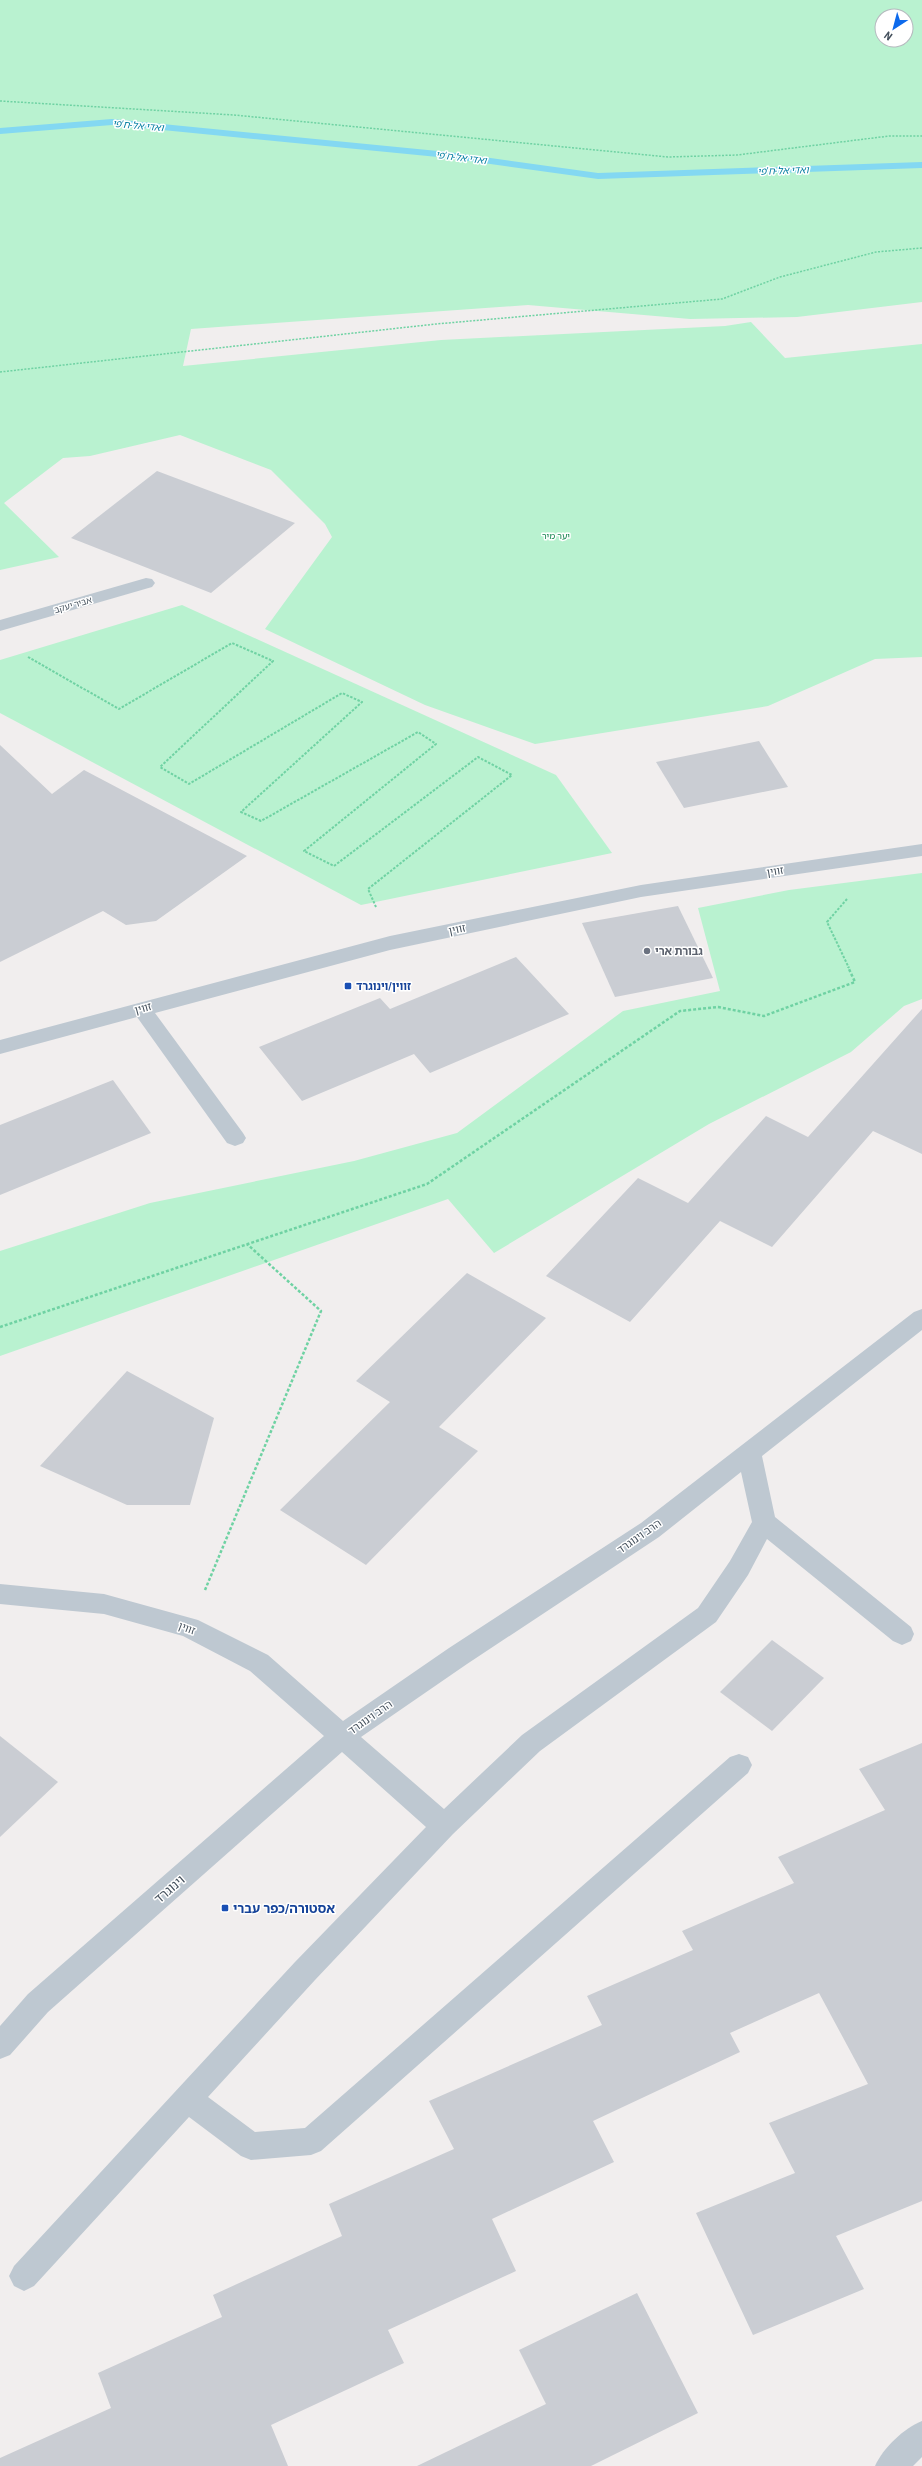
<svg xmlns="http://www.w3.org/2000/svg" width="922" height="2466" font-family="'Roboto Condensed','Noto Sans Hebrew',sans-serif">
<style>
.green{fill:#b9f2d0;fill-rule:evenodd}
.lines{fill:none;stroke-linecap:round;stroke-linejoin:round}
.stream{fill:#83d8f2;fill-rule:evenodd}
.building{fill:#cacdd3}
.path-far2{stroke:#6fd2a3;stroke-width:1.5;stroke-dasharray:2 1.5;stroke-linecap:butt}
.path-far1{stroke:#6fd2a3;stroke-width:2;stroke-dasharray:2.5 1.5;stroke-linecap:butt}
.path{stroke:#6fd2a3;stroke-width:2.5;stroke-dasharray:3 2;stroke-linecap:butt}
.minor{fill:#bec8d1;fill-rule:evenodd}
.worship-dot{fill:#6b7280;stroke:#fff;stroke-width:1.5}
.transit-dot{fill:#1a4fb4;stroke:#fff;stroke-width:1.5}
.labels{text-anchor:middle;stroke-width:3;stroke-linejoin:round;paint-order:stroke}
.far-park-label{font-size:9px;fill:#11834c;stroke:#fff}
.far-street-label{font-size:9px;fill:#45515d;stroke:#fff}
.far-water-label{font-size:10px;font-style:italic;fill:#047ea2;stroke:#fff}
.street-label{font-size:11px;fill:#45515d;stroke:#fff}
.worship-label{font-size:11px;font-weight:bold;fill:#5b616d;stroke:#fff;text-anchor:start}
.transit-label{font-size:11px;font-weight:bold;fill:#164399;stroke:#fff;text-anchor:start}
.near-street-label{font-size:13px;fill:#45515d;stroke:#fff}
.near-transit-label{font-size:13px;font-weight:bold;fill:#164399;stroke:#fff;text-anchor:start}
</style>
<rect width="100%" height="100%" fill="#f1eeee"/>
<g class="green">
<path d="M0,0h922v302l-125,15 -107,2 -162,-14 -337,24 -8,37 258,-26 284,-14 26,-4 34,36 137,-14v313l-47,2 -107,47 -233,38 -110,-39 -160,-76 67,-92 -7,-13 -54,-54 -91,-35 -90,21 -27,2 -59,45 55,54 -59,13zM882,16h24v24h-24z"/>
<polygon points="182,605 556,775 612,853 361,905 0,713 0,660"/>
<polygon points="922,873 922,999 904,1006 851,1052 709,1124 494,1253 448,1199 0,1356 0,1251 150,1203 354,1161 457,1133 623,1011 720,991 698,908 789,890"/>
</g>
<g class="lines">
<polygon class="stream" points="112,119 448,152 598,173 922,162 922,168 598,179 448,158 112,125 0,134 0,128"/>
</g>
<g class="building">
<polygon points="157,471 295,523 211,593 71,538"/>
<polygon points="759,741 788,787 684,808 656,762"/>
<polygon points="0,745 52,794 84,770 247,856 156,921 126,925 103,911 0,962"/>
<polygon points="678,906 713,978 615,997 582,923"/>
<polygon points="516,957 569,1014 430,1073 414,1054 302,1101 259,1047 380,998 390,1009"/>
<polygon points="922,1009 922,1154 873,1131 772,1247 720,1221 630,1322 546,1276 638,1178 688,1203 766,1116 808,1137"/>
<polygon points="113,1080 151,1133 0,1195 0,1125"/>
<polygon points="467,1273 546,1318 439,1427 478,1451 366,1565 280,1510 390,1402 356,1381"/>
<polygon points="127,1371 214,1418 190,1505 127,1505 40,1466"/>
<polygon points="772,1640 824,1678 772,1731 720,1692"/>
<polygon points="0,1736 58,1782 0,1837"/>
<polygon points="922,1743 922,2201 836,2236 864,2289 753,2335 696,2213 795,2173 769,2123 868,2084 819,1993 730,2033 740,2052 593,2121 614,2162 492,2219 516,2271 388,2330 404,2363 271,2425 288,2466 0,2466 0,2458 111,2408 98,2373 222,2317 213,2295 342,2236 329,2204 454,2149 429,2101 602,2025 587,1996 693,1950 682,1931 794,1883 778,1857 885,1810 859,1769"/>
<polygon points="637,2293 698,2413 591,2466 417,2466 546,2404 519,2350"/>
</g>
<g class="lines">
<g class="path-far2">
<polyline points="0,101 234,115 668,157 737,155 889,136 922,136"/>
<polyline points="0,372 436,324 722,299 780,277 876,252 922,248"/>
</g>
<g class="path-far1">
<polyline points="28,657 119,709 232,643 273,661 160,767 189,784 342,693 362,702 241,812 261,821 418,732 436,744 304,851 334,866 478,757 512,775 368,889 376,907"/>
<polyline points="847,899 827,922 849,968"/>
</g>
<g class="path">
<polyline points="0,1327 427,1184 680,1011 718,1007 764,1016 855,982 848,967"/>
<polyline points="205,1590 321,1311 247,1244"/>
</g>
<g class="minor">
<polygon points="146,578 152,579 155,583 152,587 0,631 0,620"/>
<polygon points="922,844 922,856 641,897 390,950 155,1013 243,1133 246,1138 243,1143 235,1146 227,1143 137,1017 0,1054 0,1040 390,936 641,885"/>
<path d="M922,1309v21l-160,126 13,61 136,110 3,7 -3,7 -9,4 -9,-4 -126,-102 -19,36 -32,47 -176,129 -87,83 -138,146 -107,117 47,35 50,-4 425,-371 9,-3 9,3 4,8 -4,8 -427,378 -10,4 -60,5 -10,-4 -52,-39 -155,169 -10,5 -10,-5 -5,-10 5,-10 281,-304 131,-135 -84,-75 -294,260 -38,43 -10,4v-33l28,-32 296,-258 -74,-65 -67,-35 -79,-22 -104,-10v-20l104,10 94,26 70,35 75,66 106,-73 192,-125 273,-211zM741,1472l11,50 -22,39 -32,47 -176,127 -78,74 -83,-72 106,-73 192,-127z"/>
<path d="M922,2421v36l-9,9h-38c8,-18 29,-38 47,-45z"/>
</g>
</g>
<circle class="worship-dot" cx="647" cy="951" r="4"/>
<g class="transit-dot">
<rect x="344" y="982" width="8" height="8" rx="2"/>
<rect x="221" y="1904" width="8" height="8" rx="2"/>
</g>
<g class="labels">
<g class="far-park-label">
<text x="556" y="539">יער מיר</text>
</g>
<g class="far-street-label">
<text transform="translate(73 605) rotate(-16)" y="3">אביר יעקב</text>
</g>
<g class="far-water-label">
<text transform="translate(138 125) rotate(5)" y="4">ואדי אל-ח'פי</text>
<text transform="translate(461 157) rotate(7)" y="4">ואדי אל-ח'פי</text>
<text transform="translate(783 170) rotate(-2)" y="4">ואדי אל-ח'פי</text>
</g>
<g class="street-label">
<text transform="translate(775 871) rotate(-9)" y="4">זווין</text>
<text transform="translate(457 929) rotate(-12)" y="4">זווין</text>
<text transform="translate(143 1008) rotate(-15)" y="4">זווין</text>
<text transform="translate(639 1536) rotate(-35)" y="4">הרב וינוגרד</text>
<text transform="translate(187 1628) rotate(21)" y="4">זווין</text>
<text transform="translate(370 1717) rotate(-35)" y="4">הרב וינוגרד</text>
</g>
<g class="worship-label">
<text x="655" y="955">גבורת ארי</text>
</g>
<g class="transit-label">
<text x="356" y="990">זווין/וינוגרד</text>
</g>
<g class="near-street-label">
<text transform="translate(169 1889) rotate(-41)" y="5">וינוגרד</text>
</g>
<g class="near-transit-label">
<text x="233" y="1913">אסטורה/כפר עברי</text>
</g>
</g>
<g transform="translate(894 28) rotate(216)"><circle r="19" fill="#ffffff" stroke="#b5b9be"/>
<path d="M0-3L7 15L0 10L-7 15Z" fill="#0d6aec"/>
<text y="-6" font-size="11" font-weight="bold" text-anchor="middle" fill="#45515d">N</text>
</g>
</svg>
